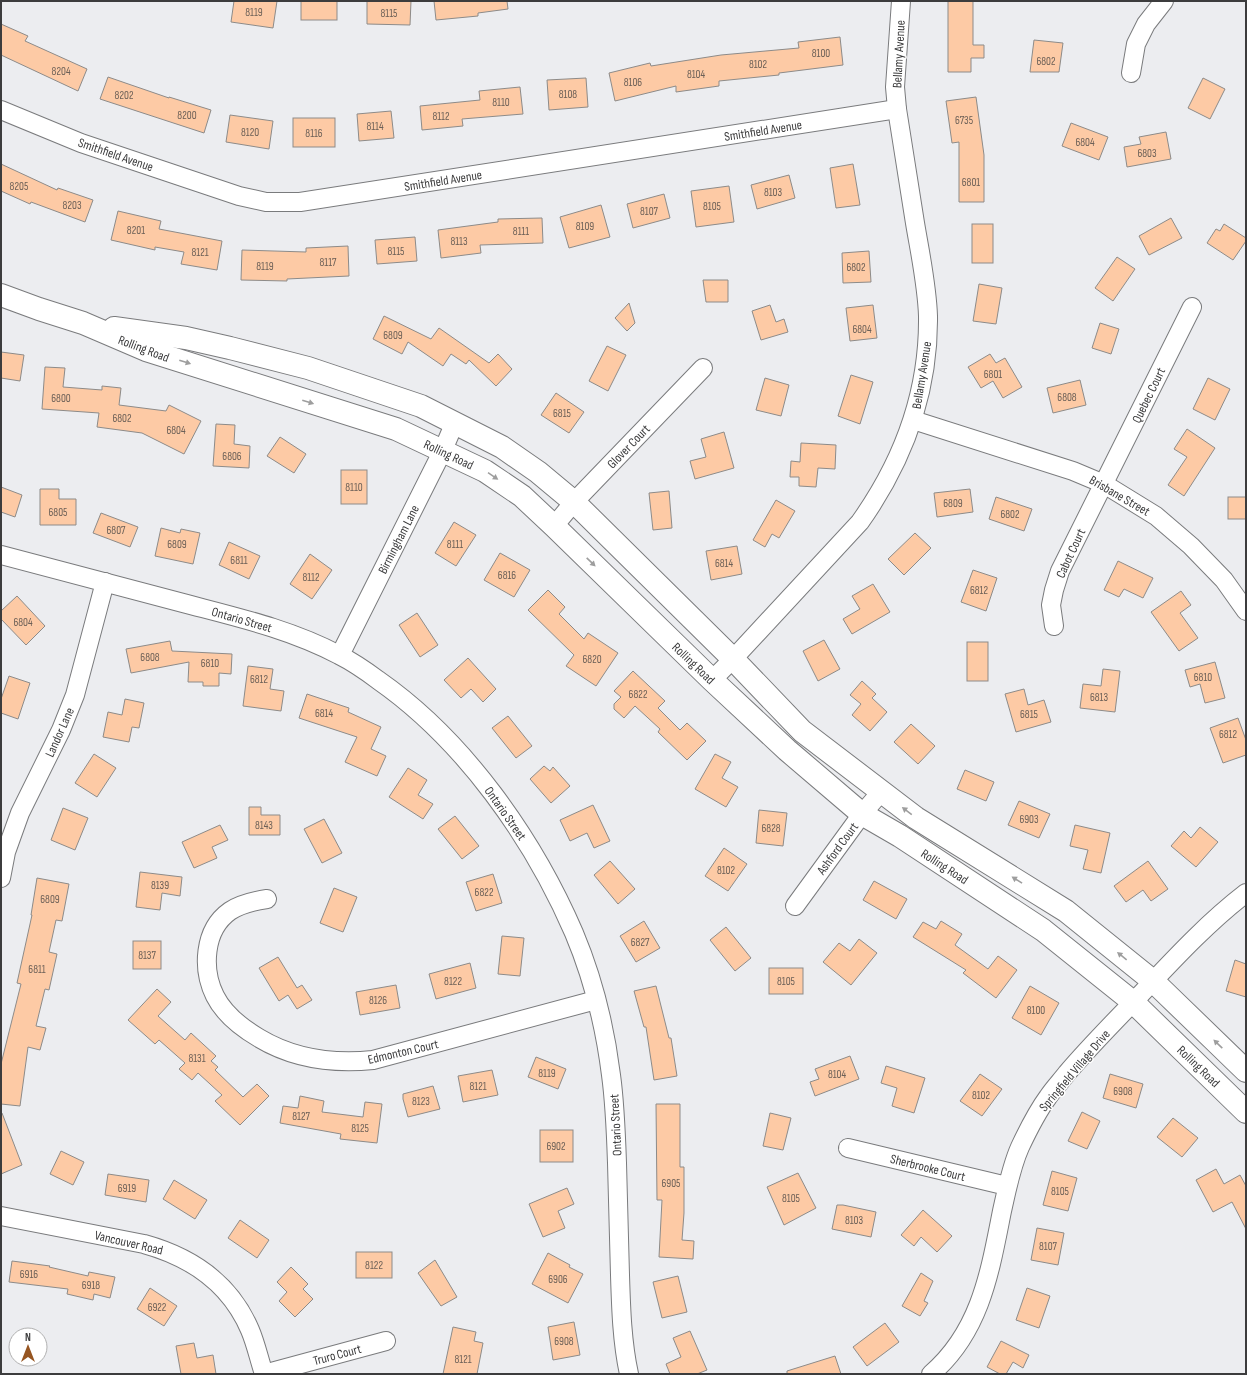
<svg xmlns="http://www.w3.org/2000/svg" width="1247" height="1375" font-family="'Sofia Sans Condensed',sans-serif">
<style>
.building{fill:#fdcaa5;stroke:#8d8b89}
.lines{fill:none;stroke-linecap:round;stroke-linejoin:round}
.minor-casing{stroke:#7a7b7d;stroke-width:20}
.primary-casing{stroke:#7a7b7d;stroke-width:24}
.minor{stroke:#fff;stroke-width:18}
.primary{stroke:#fff;stroke-width:22}
.oneway{fill:#9e9e9e}
.labels{text-anchor:middle;stroke-width:3;stroke-linejoin:round;paint-order:stroke}
.number-label{font-size:11px;fill:#6c6057}
.street-label{font-size:13px;fill:#3c3c3d;stroke:#fff}
</style>
<rect width="100%" height="100%" fill="#ecedf0"/>
<g class="building">
<polygon points="234,1 277,1 273,28 231,22"/>
<rect x="301" y="1" width="36" height="19"/>
<polygon points="367,1 411,1 410,25 367,24"/>
<polygon points="434,1 507,1 508,9 478,13 478,16 436,20"/>
<polygon points="948,1 973,1 973,45 984,45 984,58 971,58 971,72 948,72"/>
<polygon points="1,24 28,36 25,41 87,69 78,91 1,55"/>
<polygon points="840,37 843,65 779,73 779,75 719,81 719,86 676,92 676,86 615,101 609,73 650,63 651,66 721,55 799,48 798,42"/>
<polygon points="1034,40 1063,43 1059,72 1030,72"/>
<polygon points="108,77 169,98 169,97 211,110 204,133 100,99"/>
<polygon points="586,78 588,107 549,110 547,80"/>
<polygon points="1203,78 1225,89 1210,119 1188,108"/>
<polygon points="520,87 523,114 462,119 463,126 422,130 420,106 480,100 479,91"/>
<polygon points="976,97 984,155 984,202 959,202 959,142 952,143 946,101"/>
<polygon points="391,111 394,138 359,141 357,114"/>
<polygon points="230,115 273,121 269,149 226,142"/>
<rect x="293" y="118" width="42" height="29"/>
<polygon points="1071,123 1108,137 1099,160 1062,146"/>
<polygon points="1166,132 1171,159 1127,167 1124,147 1141,144 1139,137"/>
<polygon points="1,164 57,190 58,188 93,200 85,222 31,202 30,204 1,191"/>
<polygon points="853,164 860,205 836,208 830,168"/>
<polygon points="789,175 795,198 757,209 751,185"/>
<polygon points="729,186 734,222 696,227 691,191"/>
<polygon points="664,194 670,218 633,228 627,204"/>
<polygon points="601,205 610,237 569,248 560,217"/>
<polygon points="118,211 161,221 159,229 222,241 217,270 181,264 184,252 155,247 155,250 111,240"/>
<polygon points="542,218 543,243 480,245 481,253 441,258 438,230 498,222 498,219"/>
<polygon points="1171,218 1182,238 1149,255 1139,236"/>
<rect x="972" y="224" width="21" height="39"/>
<polygon points="1224,224 1246,238 1246,241 1233,260 1207,243 1216,229 1220,231"/>
<polygon points="415,237 417,261 377,264 375,240"/>
<polygon points="348,246 349,276 287,279 287,281 241,280 242,250 306,252 306,248"/>
<polygon points="869,251 871,282 843,283 842,253"/>
<polygon points="1117,257 1135,269 1113,301 1095,288"/>
<polygon points="703,280 728,280 728,302 706,302"/>
<polygon points="979,284 1002,288 996,324 973,321"/>
<polygon points="629,303 635,323 627,331 615,318"/>
<polygon points="770,305 776,322 784,319 788,332 761,340 752,311"/>
<polygon points="873,305 877,338 850,341 846,308"/>
<polygon points="384,316 431,339 439,328 489,363 498,354 512,369 496,386 469,360 466,364 451,354 443,366 408,342 402,354 373,339"/>
<polygon points="1100,323 1119,329 1111,354 1092,348"/>
<polygon points="607,346 626,355 608,391 589,381"/>
<polygon points="1,352 24,355 20,381 1,378"/>
<polygon points="990,354 996,363 1005,358 1022,387 1003,398 993,381 981,388 968,367"/>
<polygon points="45,367 65,368 63,387 102,390 102,386 121,388 119,405 166,411 169,405 201,421 184,454 142,433 97,427 99,413 42,409"/>
<polygon points="851,375 873,382 860,424 838,416"/>
<polygon points="765,378 789,385 781,416 756,410"/>
<polygon points="1208,378 1230,389 1215,420 1193,409"/>
<polygon points="1080,380 1086,405 1053,413 1047,388"/>
<polygon points="556,393 584,412 569,433 541,415"/>
<polygon points="216,424 235,425 234,444 250,446 249,468 213,466"/>
<polygon points="1187,429 1215,448 1184,496 1168,485 1187,457 1174,449"/>
<polygon points="724,432 734,468 695,479 690,461 706,457 701,439"/>
<polygon points="280,437 306,454 294,473 267,456"/>
<polygon points="801,443 836,445 835,469 818,468 816,487 799,486 799,477 790,477 791,461 800,462"/>
<rect x="341" y="470" width="26" height="34"/>
<polygon points="1,487 22,495 15,517 1,512"/>
<polygon points="40,489 59,489 59,499 76,499 76,525 40,525"/>
<polygon points="970,489 973,512 937,517 934,493"/>
<polygon points="669,491 672,528 653,530 649,493"/>
<polygon points="996,497 1032,509 1024,531 989,519"/>
<rect x="1228" y="497" width="18" height="22"/>
<polygon points="776,500 795,511 779,538 772,534 765,547 753,540"/>
<polygon points="101,513 138,527 130,547 93,533"/>
<polygon points="454,522 476,535 456,566 435,553"/>
<polygon points="161,528 180,533 181,529 200,533 193,564 155,556"/>
<polygon points="915,533 931,548 904,575 888,559"/>
<polygon points="229,542 260,556 249,579 219,565"/>
<polygon points="737,546 742,574 711,580 706,551"/>
<polygon points="500,553 530,570 514,597 484,580"/>
<polygon points="310,554 332,570 312,599 290,584"/>
<polygon points="1118,561 1153,578 1143,598 1124,589 1119,597 1104,590"/>
<polygon points="973,570 997,578 986,611 961,602"/>
<polygon points="873,584 890,612 852,634 843,619 860,609 852,596"/>
<polygon points="548,590 565,607 559,614 584,639 588,633 618,653 596,686 566,666 574,655 528,610"/>
<polygon points="1181,591 1191,605 1180,613 1198,638 1179,651 1151,612"/>
<polygon points="17,596 45,626 26,645 1,619 1,611"/>
<polygon points="417,613 438,645 420,657 399,625"/>
<polygon points="824,640 840,669 818,681 803,651"/>
<polygon points="170,641 172,651 232,654 231,674 219,673 219,686 203,686 203,682 188,682 189,662 131,673 126,649"/>
<rect x="967" y="642" width="21" height="39"/>
<polygon points="468,658 496,689 483,702 471,689 461,698 444,680"/>
<polygon points="1215,662 1225,698 1205,703 1200,684 1190,687 1185,670"/>
<polygon points="248,666 273,669 270,689 284,691 281,711 243,706"/>
<polygon points="1103,669 1120,671 1115,712 1080,708 1083,684 1101,686"/>
<polygon points="633,671 665,701 658,708 680,730 687,723 706,741 687,760 658,732 660,729 635,706 624,718 614,709 614,704 621,697 614,691"/>
<polygon points="9,676 30,683 18,719 1,713 1,699"/>
<polygon points="862,681 876,694 872,698 887,712 870,731 852,715 861,704 850,695"/>
<polygon points="1024,689 1028,705 1044,700 1051,722 1016,732 1005,694"/>
<polygon points="307,694 349,708 348,712 381,727 371,749 386,756 377,776 345,762 357,737 299,718"/>
<polygon points="125,699 144,703 139,728 132,727 129,742 103,737 108,712 122,715"/>
<polygon points="508,716 532,746 516,758 492,728"/>
<polygon points="1238,718 1246,740 1246,755 1223,763 1210,728"/>
<polygon points="911,724 935,746 918,764 894,742"/>
<polygon points="94,754 116,768 97,797 75,783"/>
<polygon points="715,754 731,762 722,778 738,787 726,807 695,789"/>
<polygon points="544,766 550,771 553,767 570,786 551,803 530,779"/>
<polygon points="408,768 427,780 418,795 433,804 423,819 389,797"/>
<polygon points="965,770 994,782 986,801 957,789"/>
<polygon points="1019,801 1050,814 1039,838 1008,825"/>
<polygon points="593,805 610,841 594,848 587,833 570,841 560,820"/>
<polygon points="249,807 261,807 261,815 280,815 280,835 249,835"/>
<polygon points="63,808 88,818 75,850 51,840"/>
<polygon points="759,810 787,813 783,846 756,843"/>
<polygon points="455,816 479,846 462,859 438,829"/>
<polygon points="324,819 342,853 322,863 304,829"/>
<polygon points="220,825 228,840 212,847 217,858 194,868 182,842"/>
<polygon points="1075,825 1110,833 1101,873 1083,869 1088,850 1070,846"/>
<polygon points="1200,827 1218,842 1196,867 1171,846 1184,831 1191,838"/>
<polygon points="724,848 747,864 728,891 705,876"/>
<polygon points="610,861 635,889 618,904 594,875"/>
<polygon points="1148,861 1168,889 1151,901 1143,890 1126,902 1114,886"/>
<polygon points="140,872 182,877 180,896 162,893 160,910 136,907"/>
<polygon points="493,874 502,903 476,911 466,882"/>
<polygon points="37,878 69,884 62,921 56,920 49,952 57,954 49,990 45,989 36,1026 46,1028 40,1050 28,1047 20,1106 1,1104 1,1064 21,984 17,983 32,915 31,915"/>
<polygon points="874,881 907,899 896,919 863,900"/>
<polygon points="334,888 357,897 343,932 320,923"/>
<polygon points="644,921 660,948 636,962 620,936"/>
<polygon points="941,921 962,934 955,945 988,969 998,956 1017,970 996,998 963,973 966,970 913,937 923,922 936,929"/>
<polygon points="726,927 751,958 735,971 710,940"/>
<polygon points="502,936 524,938 520,976 498,974"/>
<polygon points="859,939 877,953 851,985 823,962 839,943 850,951"/>
<rect x="133" y="941" width="28" height="28"/>
<polygon points="278,957 297,988 302,985 312,1000 297,1009 288,995 279,1001 259,968"/>
<polygon points="1235,960 1246,964 1246,997 1226,991"/>
<polygon points="470,963 476,988 436,999 429,974"/>
<rect x="769" y="968" width="34" height="26"/>
<polygon points="396,985 400,1008 360,1015 356,992"/>
<polygon points="656,986 669,1038 671,1038 677,1076 654,1080 646,1027 644,1027 634,991"/>
<polygon points="1030,986 1059,1003 1041,1035 1012,1018"/>
<polygon points="157,989 171,1002 158,1016 185,1040 191,1033 216,1056 211,1061 218,1067 215,1070 243,1097 257,1084 269,1096 240,1125 215,1101 222,1095 198,1073 192,1080 179,1069 185,1063 159,1040 155,1044 128,1020"/>
<polygon points="850,1056 859,1079 815,1096 810,1082 819,1079 815,1069"/>
<polygon points="536,1057 566,1069 558,1089 528,1077"/>
<polygon points="886,1066 925,1078 914,1113 892,1106 897,1088 881,1083"/>
<polygon points="492,1070 498,1095 463,1102 458,1076"/>
<polygon points="980,1074 1002,1089 982,1116 960,1101"/>
<polygon points="1110,1074 1143,1084 1136,1108 1103,1098"/>
<polygon points="433,1086 440,1109 408,1117 403,1099 403,1094"/>
<polygon points="300,1096 324,1101 322,1112 363,1117 365,1102 382,1104 377,1143 340,1139 341,1134 280,1123 283,1106 298,1108"/>
<polygon points="656,1104 680,1104 680,1167 684,1167 684,1213 682,1240 694,1241 693,1259 659,1257 662,1200 657,1200"/>
<polygon points="1082,1112 1100,1121 1087,1149 1068,1141"/>
<polygon points="1,1113 2,1113 22,1165 1,1174"/>
<polygon points="770,1113 791,1118 783,1150 763,1146"/>
<polygon points="1173,1118 1198,1138 1182,1157 1157,1137"/>
<rect x="540" y="1130" width="33" height="32"/>
<polygon points="61,1151 84,1162 73,1185 50,1174"/>
<polygon points="1216,1169 1224,1184 1240,1175 1246,1186 1246,1229 1232,1202 1213,1212 1196,1180"/>
<polygon points="1052,1171 1077,1178 1068,1211 1043,1205"/>
<polygon points="798,1173 816,1208 784,1225 767,1187"/>
<polygon points="108,1174 149,1180 146,1202 105,1195"/>
<polygon points="174,1180 207,1200 195,1219 163,1199"/>
<polygon points="567,1188 574,1204 558,1211 565,1228 543,1237 529,1204"/>
<polygon points="837,1205 843,1205 876,1212 871,1237 832,1229"/>
<polygon points="923,1210 952,1236 937,1252 921,1237 914,1246 901,1235"/>
<polygon points="240,1220 269,1240 257,1258 228,1238"/>
<polygon points="1037,1228 1064,1233 1058,1265 1031,1260"/>
<rect x="356" y="1252" width="36" height="26"/>
<polygon points="548,1253 570,1265 569,1267 583,1274 568,1303 532,1284"/>
<polygon points="435,1260 457,1297 441,1306 418,1273"/>
<polygon points="12,1261 50,1266 49,1267 88,1276 89,1272 115,1277 110,1298 94,1294 93,1300 67,1294 68,1289 9,1282"/>
<polygon points="291,1267 308,1284 303,1289 313,1299 295,1317 279,1301 287,1292 277,1282"/>
<polygon points="921,1273 933,1281 924,1301 928,1303 920,1316 902,1306"/>
<polygon points="678,1276 687,1312 662,1318 653,1282"/>
<polygon points="150,1288 177,1306 164,1326 137,1309"/>
<polygon points="1027,1288 1050,1296 1039,1328 1016,1320"/>
<polygon points="574,1322 580,1355 553,1360 548,1327"/>
<polygon points="885,1323 899,1342 867,1366 853,1347"/>
<polygon points="453,1327 476,1332 474,1341 483,1343 477,1374 443,1374"/>
<polygon points="690,1331 707,1370 697,1374 670,1374 666,1364 681,1357 673,1338"/>
<polygon points="1001,1341 1029,1355 1023,1368 1013,1362 1006,1374 1000,1374 987,1367"/>
<polygon points="194,1343 197,1358 213,1355 216,1374 181,1374 176,1346"/>
<polygon points="835,1356 841,1374 787,1374 787,1371"/>
</g>
<g class="lines">
<defs>
<g id="minor">
<polyline points="1131,73 1136,44 1146,24 1164,1"/>
<polyline points="1,110 81,143 239,196 266,202 300,202 897,109"/>
<polyline points="913,420 1073,471 1104,484 1156,516 1191,546 1224,580 1246,611"/>
<polyline points="554,526 574,502 703,368"/>
<path d="M1,555c61,16 122,32 182,48 53,14 107,26 156,52 14,7 27,16 39,25 86,60 155,158 196,253 19,45 31,94 37,142 4,29 5,58 6,88 1,37 2,74 3,112 1,33 2,67 9,99"/>
<polyline points="1054,626 1051,605 1054,590 1060,571 1192,307"/>
<polyline points="340,655 443,450 455,422"/>
<path d="M712,680l21,-21 127,-137c44,-62 69,-130 68,-206 -1,-31 -8,-63 -13,-93 -6,-38 -12,-76 -18,-114l-2,-22 6,-86"/>
<polyline points="1,878 6,852 20,813 61,730 75,695 105,582"/>
<path d="M267,899c-13,2 -26,5 -37,12 -27,19 -28,59 -15,85 9,18 27,32 44,42 35,21 74,26 114,22l223,-60"/>
<polyline points="795,906 862,814 881,792"/>
<polyline points="848,1148 1007,1186"/>
<path d="M1,1216l143,28c47,13 86,39 106,86 6,14 9,29 14,44"/>
<polyline points="264,1374 386,1341"/>
<path d="M931,1374c50,-43 59,-103 71,-163 5,-22 9,-44 18,-64 8,-17 17,-35 28,-50 6,-9 13,-16 19,-24 23,-27 48,-52 72,-77 34,-36 68,-73 107,-103"/>
</g>
<g id="primary">
<polyline points="1,295 39,309 83,323 146,350 396,429 485,471 522,496 554,526 712,680 787,750 862,814 900,836 1043,930 1133,1002 1246,1112"/>
<polyline points="114,328 186,338 230,348 308,368 421,406 502,447 538,472 574,502 733,659 802,731 916,818 1066,911 1153,981 1246,1071"/>
</g>
</defs>
<use href="#minor" class="minor-casing"/>
<use href="#primary" class="primary-casing"/>
<use href="#minor" class="minor"/>
<use href="#primary" class="primary"/>
</g>
<defs><path id="oneway-solid" d="M-6-.8H1V-3.2L6.5 0L1 3.2V.8H-6Z"/></defs>
<g class="oneway">
<use href="#oneway-solid" transform="translate(185 362) rotate(18)"/>
<use href="#oneway-solid" transform="translate(308 402) rotate(17)"/>
<use href="#oneway-solid" transform="translate(493 476) rotate(34)"/>
<use href="#oneway-solid" transform="translate(591 562) rotate(44)"/>
<use href="#oneway-solid" transform="translate(907 811) rotate(-143)"/>
<use href="#oneway-solid" transform="translate(1017 880) rotate(-148)"/>
<use href="#oneway-solid" transform="translate(1122 956) rotate(-141)"/>
<use href="#oneway-solid" transform="translate(1218 1044) rotate(-136)"/>
</g>
<g class="labels">
<g class="number-label">
<text x="254" y="16">8119</text>
<text x="389" y="17">8115</text>
<text x="821" y="57">8100</text>
<text x="1046" y="65">6802</text>
<text x="758" y="68">8102</text>
<text x="61" y="75">8204</text>
<text x="696" y="78">8104</text>
<text x="633" y="86">8106</text>
<text x="568" y="98">8108</text>
<text x="124" y="99">8202</text>
<text x="501" y="106">8110</text>
<text x="187" y="119">8200</text>
<text x="441" y="120">8112</text>
<text x="964" y="124">6735</text>
<text x="375" y="130">8114</text>
<text x="250" y="136">8120</text>
<text x="314" y="137">8116</text>
<text x="1085" y="146">6804</text>
<text x="1147" y="157">6803</text>
<text x="971" y="186">6801</text>
<text x="19" y="190">8205</text>
<text x="773" y="196">8103</text>
<text x="72" y="209">8203</text>
<text x="712" y="210">8105</text>
<text x="649" y="215">8107</text>
<text x="585" y="230">8109</text>
<text x="136" y="234">8201</text>
<text x="521" y="235">8111</text>
<text x="459" y="245">8113</text>
<text x="396" y="255">8115</text>
<text x="200" y="256">8121</text>
<text x="328" y="266">8117</text>
<text x="265" y="270">8119</text>
<text x="856" y="271">6802</text>
<text x="862" y="333">6804</text>
<text x="393" y="339">6809</text>
<text x="993" y="378">6801</text>
<text x="1067" y="401">6808</text>
<text x="61" y="402">6800</text>
<text x="562" y="417">6815</text>
<text x="122" y="422">6802</text>
<text x="176" y="434">6804</text>
<text x="232" y="460">6806</text>
<text x="354" y="491">8110</text>
<text x="953" y="507">6809</text>
<text x="58" y="516">6805</text>
<text x="1010" y="518">6802</text>
<text x="116" y="534">6807</text>
<text x="177" y="548">6809</text>
<text x="455" y="548">8111</text>
<text x="239" y="564">6811</text>
<text x="724" y="567">6814</text>
<text x="507" y="579">6816</text>
<text x="311" y="581">8112</text>
<text x="979" y="594">6812</text>
<text x="23" y="626">6804</text>
<text x="150" y="661">6808</text>
<text x="592" y="663">6820</text>
<text x="210" y="667">6810</text>
<text x="1203" y="681">6810</text>
<text x="259" y="683">6812</text>
<text x="638" y="698">6822</text>
<text x="1099" y="701">6813</text>
<text x="324" y="717">6814</text>
<text x="1029" y="718">6815</text>
<text x="1228" y="738">6812</text>
<text x="1029" y="823">6903</text>
<text x="264" y="829">8143</text>
<text x="771" y="832">6828</text>
<text x="726" y="874">8102</text>
<text x="160" y="889">8139</text>
<text x="484" y="896">6822</text>
<text x="50" y="903">6809</text>
<text x="640" y="946">6827</text>
<text x="147" y="959">8137</text>
<text x="37" y="973">6811</text>
<text x="453" y="985">8122</text>
<text x="786" y="985">8105</text>
<text x="378" y="1004">8126</text>
<text x="1036" y="1014">8100</text>
<text x="197" y="1062">8131</text>
<text x="547" y="1077">8119</text>
<text x="837" y="1078">8104</text>
<text x="478" y="1090">8121</text>
<text x="1123" y="1095">6908</text>
<text x="981" y="1099">8102</text>
<text x="421" y="1105">8123</text>
<text x="301" y="1120">8127</text>
<text x="360" y="1132">8125</text>
<text x="556" y="1150">6902</text>
<text x="671" y="1187">6905</text>
<text x="127" y="1192">6919</text>
<text x="1060" y="1195">8105</text>
<text x="791" y="1202">8105</text>
<text x="854" y="1224">8103</text>
<text x="1048" y="1250">8107</text>
<text x="374" y="1269">8122</text>
<text x="29" y="1278">6916</text>
<text x="558" y="1283">6906</text>
<text x="91" y="1289">6918</text>
<text x="157" y="1311">6922</text>
<text x="564" y="1345">6908</text>
<text x="463" y="1363">8121</text>
</g>
<g class="street-label">
<text transform="translate(898 54) rotate(-87)" y="5">Bellamy Avenue</text>
<text transform="translate(763 130) rotate(-9)" y="5">Smithfield Avenue</text>
<text transform="translate(116 154) rotate(19)" y="5">Smithfield Avenue</text>
<text transform="translate(443 180) rotate(-9)" y="5">Smithfield Avenue</text>
<text transform="translate(144 348) rotate(21)" y="5">Rolling Road</text>
<text transform="translate(921 375) rotate(-81)" y="5">Bellamy Avenue</text>
<text transform="translate(1148 395) rotate(-64)" y="5">Quebec Court</text>
<text transform="translate(628 446) rotate(-46)" y="5">Glover Court</text>
<text transform="translate(449 454) rotate(25)" y="5">Rolling Road</text>
<text transform="translate(1120 495) rotate(30)" y="5">Brisbane Street</text>
<text transform="translate(398 539) rotate(-63)" y="5">Birmingham Lane</text>
<text transform="translate(1070 553) rotate(-65)" y="5">Cabot Court</text>
<text transform="translate(242 619) rotate(16)" y="5">Ontario Street</text>
<text transform="translate(694 663) rotate(44)" y="5">Rolling Road</text>
<text transform="translate(59 732) rotate(-66)" y="5">Landor Lane</text>
<text transform="translate(506 813) rotate(55)" y="5">Ontario Street</text>
<text transform="translate(837 848) rotate(-54)" y="5">Ashford Court</text>
<text transform="translate(945 866) rotate(33)" y="5">Rolling Road</text>
<text transform="translate(403 1051) rotate(-13)" y="5">Edmonton Court</text>
<text transform="translate(1199 1066) rotate(44)" y="5">Rolling Road</text>
<text transform="translate(1074 1070) rotate(-50)" y="5">Springfield Village Drive</text>
<text transform="translate(615 1125) rotate(-93)" y="5">Ontario Street</text>
<text transform="translate(928 1167) rotate(14)" y="5">Sherbrooke Court</text>
<text transform="translate(129 1242) rotate(13)" y="5">Vancouver Road</text>
<text transform="translate(337 1354) rotate(-15)" y="5">Truro Court</text>
</g>
</g>
<rect width="1247" height="1375" fill="none" stroke="#3c3c3d" stroke-width="4"/>
<g transform="translate(28 1347)"><circle r="19" fill="#ffffff" stroke="#b1b1b1"/>
<path d="M0-3L7 15L0 10L-7 15Z" fill="#965521"/>
<text y="-6" font-size="11" font-weight="bold" text-anchor="middle" fill="#3c3c3d">N</text>
</g>
</svg>
